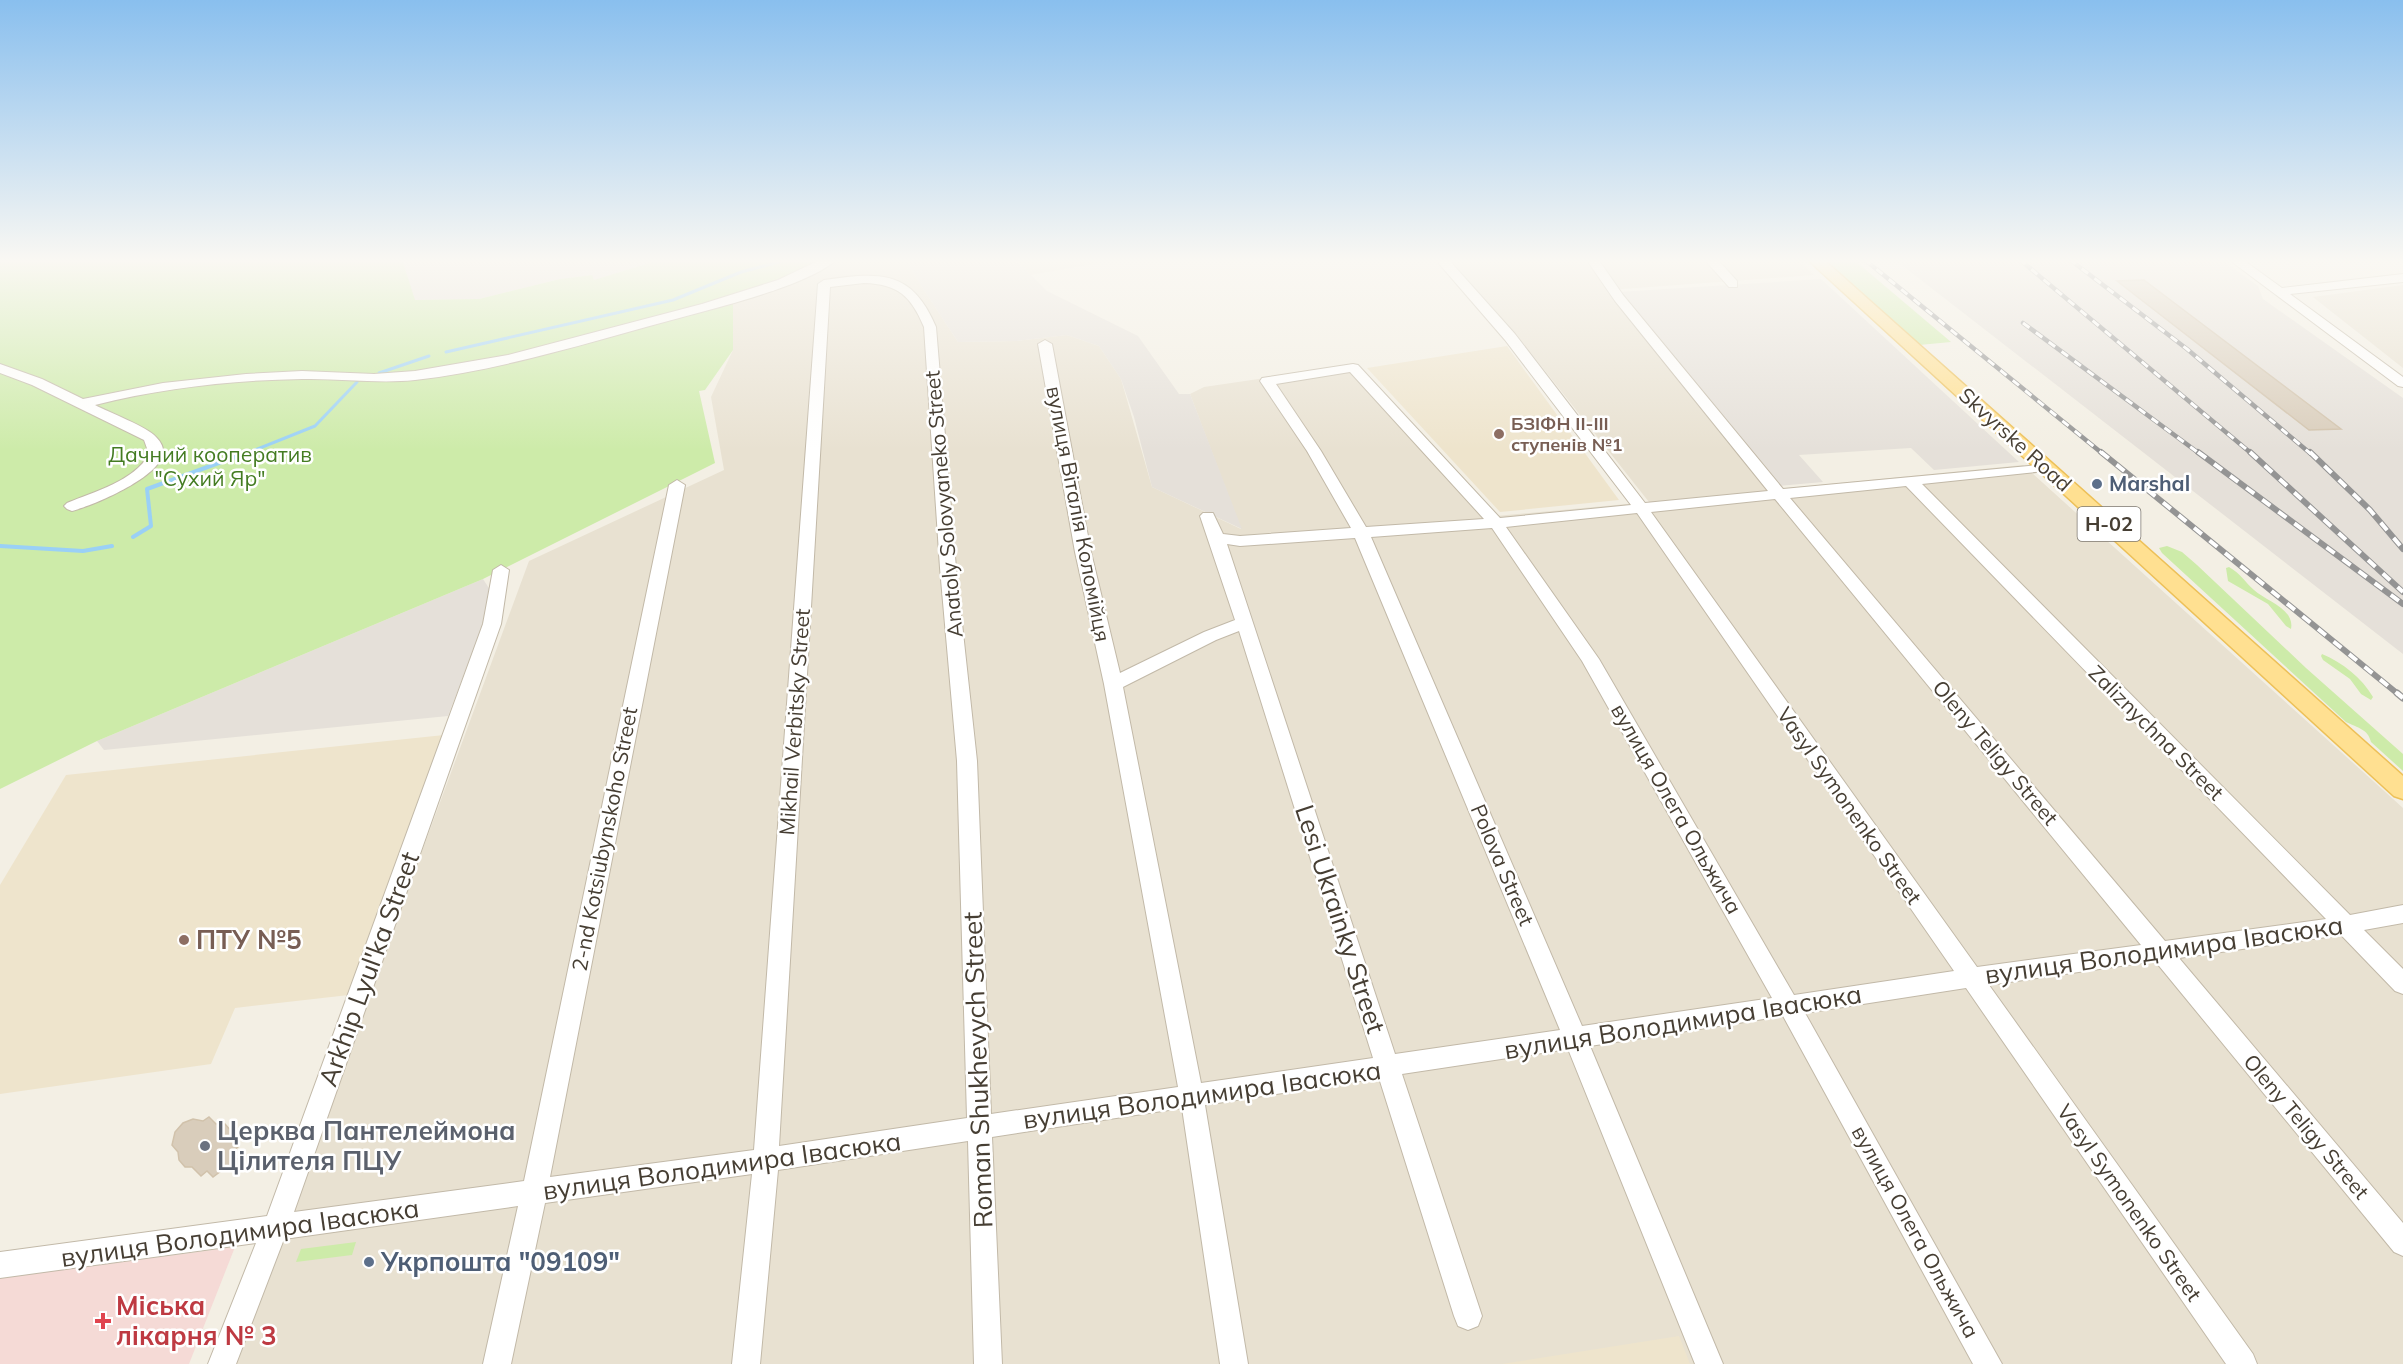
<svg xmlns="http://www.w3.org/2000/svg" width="2403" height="1364" font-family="Mulish,sans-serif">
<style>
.residential{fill:#e8e1d1}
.industrial{fill:#e5e0d9}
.education{fill:#eee4cc}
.medical{fill:#f5dad6}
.green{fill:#cdeba9}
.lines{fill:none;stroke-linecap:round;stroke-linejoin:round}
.stream-far1{stroke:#9ad0f6;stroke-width:3}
.stream{stroke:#9ad0f6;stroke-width:4}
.building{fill:#d9cdbb;stroke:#d1c2ab;stroke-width:1.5}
.minor-casing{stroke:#c2b9a8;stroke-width:2}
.major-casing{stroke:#edc058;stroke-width:3}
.minor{fill:#fff;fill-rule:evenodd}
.major{fill:#ffe091;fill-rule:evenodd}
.rail-far2-casing{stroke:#949494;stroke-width:4.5}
.rail-far1-casing{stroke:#949494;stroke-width:6}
.rail-casing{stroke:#949494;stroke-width:7}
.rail-far2{stroke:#fff;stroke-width:3;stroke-dasharray:8;stroke-linecap:butt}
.rail-far1{stroke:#fff;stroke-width:4;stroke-dasharray:10;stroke-linecap:butt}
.rail{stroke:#fff;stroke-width:4.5;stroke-dasharray:13;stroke-linecap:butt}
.education-dot{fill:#8d6e63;stroke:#fff;stroke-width:2}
.service-dot{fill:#5c6f8a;stroke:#fff;stroke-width:2}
.worship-dot{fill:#6b7280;stroke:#fff;stroke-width:2}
.health-dot{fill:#e0444e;stroke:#fff;stroke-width:2}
.labels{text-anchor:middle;stroke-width:5;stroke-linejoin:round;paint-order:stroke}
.far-education-label{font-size:18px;font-weight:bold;fill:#785e54;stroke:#fff;text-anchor:start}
.shield{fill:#fff;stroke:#7e7870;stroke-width:1.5}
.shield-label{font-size:20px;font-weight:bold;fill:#463e33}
.street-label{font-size:21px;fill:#463e33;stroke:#fff}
.park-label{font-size:21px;fill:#447c22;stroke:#fff}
.service-label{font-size:21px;font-weight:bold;fill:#4e5e75;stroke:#fff;text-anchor:start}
.near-street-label{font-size:26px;fill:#463e33;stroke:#fff}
.near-education-label{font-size:26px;font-weight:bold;fill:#785e54;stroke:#fff;text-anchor:start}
.near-worship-label{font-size:26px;font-weight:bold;fill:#5b616d;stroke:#fff;text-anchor:start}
.near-service-label{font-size:26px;font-weight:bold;fill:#4e5e75;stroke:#fff;text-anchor:start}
.near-health-label{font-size:26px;font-weight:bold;fill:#be3a42;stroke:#fff;text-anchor:start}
</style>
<rect width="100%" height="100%" fill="#f3efe4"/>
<g class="residential">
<polygon points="838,259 905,261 958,342 1016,341 1067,335 1099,346 1121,379 1152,487 1241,529 1190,394 1204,387 1354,365 1485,517 1649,502 1519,338 1447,259 1797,259 1814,275 1609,290 1768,490 2023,465 2403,808 2403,1364 233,1364 529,561 724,470 711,397 733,350 732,304 820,269"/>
<polygon points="1015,259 1122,259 1030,275"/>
<polygon points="2403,285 2403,368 2313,297"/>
</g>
<g class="industrial">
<polygon points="402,259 662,259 594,280 591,275 560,279 479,299 414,300"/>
<polygon points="901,259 979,259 982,262 1015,259 1047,291 1138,336 1179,394 1190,394 1242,529 1152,487 1134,417 1121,379 1099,346 1067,335 1016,341 958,342 905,261"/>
<polygon points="1894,259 2221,259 2258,286 2263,299 2403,398 2403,654"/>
<polygon points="1821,279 2019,462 1934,470 1911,448 1799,455 1823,482 1778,486 1618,292"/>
<polygon points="483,579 494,596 448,716 104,750 97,741"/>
</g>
<g class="education">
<polygon points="1507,346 1619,500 1500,512 1367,368"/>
<polygon points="444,735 349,995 235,1008 211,1064 0,1094 0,885 66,775"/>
<polygon points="1679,1336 1690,1364 1502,1364"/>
</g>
<polygon class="medical" points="235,1247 189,1364 0,1364 0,1278"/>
<g class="green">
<polygon points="0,259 402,259 415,300 479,299 560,279 592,275 594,280 662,259 838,259 820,269 733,304 733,350 705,390 699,391 715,463 483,579 97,741 0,789"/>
<polygon points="1824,259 1853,259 1951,342 1919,345"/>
<path d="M2167,546l15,6 15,13 109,103 97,86v17l-32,-29c-3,-13 -13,-14 -25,-20l-184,-169 -3,-5z"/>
<path d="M2229,567c11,6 16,15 25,23 12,11 41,19 37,39l-5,-3 -18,-22 -40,-23 -2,-13z"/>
<path d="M2322,654c21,9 39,23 51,43l-2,3 -10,-6 -11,-15 -27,-19 -2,-4z"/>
<polygon points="356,1242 352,1255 296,1262 301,1249"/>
</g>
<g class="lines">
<g class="stream-far1">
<polyline points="446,352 673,300 741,272 790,259"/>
<polyline points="379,373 429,356"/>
<polyline points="245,454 315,426 357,382"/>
</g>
<g class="stream">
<polyline points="133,537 151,526 147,489 249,452"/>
<polyline points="0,546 83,551 112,546"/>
</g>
</g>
<g class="building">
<polygon points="2144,280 2341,429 2309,430 2117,281"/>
<polygon points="209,1117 216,1124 225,1124 232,1132 229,1138 238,1147 231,1153 237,1159 213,1177 207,1171 201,1176 192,1167 185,1167 179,1160 178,1152 172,1145 175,1132 183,1123 193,1119 203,1121"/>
</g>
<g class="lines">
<defs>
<g id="minor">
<path d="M822,259h15c-24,24 -109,46 -143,55 -92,24 -184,55 -279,66 -38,4 -75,-2 -113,-1 -69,1 -140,9 -207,26 13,7 53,22 61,32 4,4 8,10 7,16 -4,25 -69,52 -91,58l-5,-2 -3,-3 3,-3c26,-11 68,-22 82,-49l-5,-14 -112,-55 -32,-12v-9l42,15 41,20 80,-16 83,-9 56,-3 72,3 41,-3 93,-16 194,-51 76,-24z"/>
<path d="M1435,259h13l67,75 130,169 123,-12 -153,-190 -29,-42h12l25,36 160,194 267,-25 2,3 -7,4 -123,13 428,431 53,-10v18l-39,7 39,39v25l-8,-3 -54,-56 -162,23 224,265v33l-9,-4 -239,-291 -166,24 264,369 4,10h-31l-260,-376 -161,25 197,351h-29l-190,-348 -193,30 133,318h-28l-127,-315 -166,25 80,242 -4,10 -10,4 -10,-4 -4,-10 -75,-238 -174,27 43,259h-28l-38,-256 -190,29 10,227h-28l-6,-223 -190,29 -18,194h-28l20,-190 -207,29 -34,161h-28l35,-158 -234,33 -48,125h-28l48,-121 -256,35v-26l267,-36 216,-592 10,-54 8,-5 8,5 -8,54 -207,588 230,-31 145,-696 8,-5 8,5 -135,692 204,-27 64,-866 6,-4c55,-8 88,-11 112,47l20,241 21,193 14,353 187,-27 -74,-403 -29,-132 -37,-208 7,-4 7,4 39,208 29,121 84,-41 31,-12 -35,-104 3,-3h10l10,21 17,2 111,-8 -44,-77 -47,-70 2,-3 91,-14 5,1 142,153 131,-13 -126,-165zM864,283c34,1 47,13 60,44l16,241 17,193 10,357 -188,28 51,-859zM1350,372l134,147 -118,8 -45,-76 -45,-67zM1906,486l420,433 -161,22 -375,-443zM1775,499l366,446 -164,22 -326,-455zM1637,513l317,458 -160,24 -195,-336 -93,-132zM1492,528l90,133 190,337 -190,28 -211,-489zM1355,538l205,492 -165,24 -168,-510 13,2zM1239,631l134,427 -172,25 -78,-396 93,-47z"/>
<polygon points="1704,259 1717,259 1737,281 1737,287 1729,287"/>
<polygon points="2228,259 2242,259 2282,288 2403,274 2403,282 2290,294 2403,377 2403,387 2398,386"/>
</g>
<polygon id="major" points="1807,259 1823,259 2403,776 2403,799 2394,796"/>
</defs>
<use href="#minor" class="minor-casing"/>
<use href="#major" class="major-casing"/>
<use href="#minor" class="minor"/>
<use href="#major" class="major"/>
<defs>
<g id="rail-far2">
<polyline points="1864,259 2103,454"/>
<polyline points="2019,259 2252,454"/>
<polyline points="2069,259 2187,349 2311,454"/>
<polyline points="2023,323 2200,454"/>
</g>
<g id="rail-far1">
<polyline points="2101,452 2398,694"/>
<polyline points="2198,452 2403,604"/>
<polyline points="2250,452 2403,592"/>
<polyline points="2310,452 2370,510 2403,549"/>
</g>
<polyline id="rail" points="2397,693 2403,698"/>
</defs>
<use href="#rail-far2" class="rail-far2-casing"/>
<use href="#rail-far1" class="rail-far1-casing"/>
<use href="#rail" class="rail-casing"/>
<use href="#rail-far2" class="rail-far2"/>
<use href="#rail-far1" class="rail-far1"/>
<use href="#rail" class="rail"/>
</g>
<linearGradient id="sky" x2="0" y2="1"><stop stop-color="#89bfee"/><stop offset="0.58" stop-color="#faf8f3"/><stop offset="1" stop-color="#faf8f3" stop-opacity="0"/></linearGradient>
<rect width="2403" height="450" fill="url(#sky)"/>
<g class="education-dot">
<circle cx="1499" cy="434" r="6"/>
<circle cx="184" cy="940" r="6"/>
</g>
<g class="service-dot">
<circle cx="2097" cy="484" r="6"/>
<circle cx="369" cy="1262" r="6"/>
</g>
<circle class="worship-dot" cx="205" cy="1146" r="6"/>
<path class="health-dot" d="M100 1312h6v6h6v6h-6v6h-6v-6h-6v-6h6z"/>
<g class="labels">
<g class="far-education-label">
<text x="1511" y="430">БЗІФН ІІ-ІІІ<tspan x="1511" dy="21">ступенів №1</tspan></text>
</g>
<rect class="shield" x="2077.5" y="507" width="63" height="34" rx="4.5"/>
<g class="shield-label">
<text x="2109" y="531">Н-02</text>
</g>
<g class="street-label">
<text transform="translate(2015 440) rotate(42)" y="7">Skvyrske Road</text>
<text transform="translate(944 504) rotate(-95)" y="7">Anatoly Solovyaneko Street</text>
<text transform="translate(1078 514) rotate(79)" y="7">вулиця Віталія Коломійця</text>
<text transform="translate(795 722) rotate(-86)" y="7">Mikhail Verbitsky Street</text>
<text transform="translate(2156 733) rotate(45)" y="7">Zaliznychna Street</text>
<text transform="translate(1995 753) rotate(50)" y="7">Oleny Teligy Street</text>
<text transform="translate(1849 806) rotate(55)" y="7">Vasyl Symonenko Street</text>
<text transform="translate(1676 809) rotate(60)" y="7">вулиця Олега Ольжича</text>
<text transform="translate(605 839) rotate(-79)" y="7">2-nd Kotsiubynskoho Street</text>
<text transform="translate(1502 865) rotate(67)" y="7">Polova Street</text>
<text transform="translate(2306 1127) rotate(50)" y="7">Oleny Teligy Street</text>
<text transform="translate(2129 1203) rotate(55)" y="7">Vasyl Symonenko Street</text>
<text transform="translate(1915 1232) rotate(61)" y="7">вулиця Олега Ольжича</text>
</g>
<g class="park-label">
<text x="210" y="462">Дачний кооператив<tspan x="210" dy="24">"Сухий Яр"</tspan></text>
</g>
<g class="service-label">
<text x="2109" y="491">Marshal</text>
</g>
<g class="near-street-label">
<text transform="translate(1340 919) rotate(72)" y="9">Lesi Ukrainky Street</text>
<text transform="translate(2164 950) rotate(-8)" y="9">вулиця Володимира Івасюка</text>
<text transform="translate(369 969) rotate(-70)" y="9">Arkhip Lyul'ka Street</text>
<text transform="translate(1683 1022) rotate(-9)" y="9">вулиця Володимира Івасюка</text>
<text transform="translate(978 1070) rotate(-92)" y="9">Roman Shukhevych Street</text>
<text transform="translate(1202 1095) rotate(-8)" y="9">вулиця Володимира Івасюка</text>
<text transform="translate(722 1166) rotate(-8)" y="9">вулиця Володимира Івасюка</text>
<text transform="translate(240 1233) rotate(-8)" y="9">вулиця Володимира Івасюка</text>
</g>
<g class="near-education-label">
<text x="196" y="949">ПТУ №5</text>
</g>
<g class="near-worship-label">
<text x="217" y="1140">Церква Пантелеймона<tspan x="217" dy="30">Цілителя ПЦУ</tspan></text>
</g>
<g class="near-service-label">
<text x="381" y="1271">Укрпошта "09109"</text>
</g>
<g class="near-health-label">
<text x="116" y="1315">Міська<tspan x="116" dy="30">лікарня № 3</tspan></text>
</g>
</g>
</svg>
